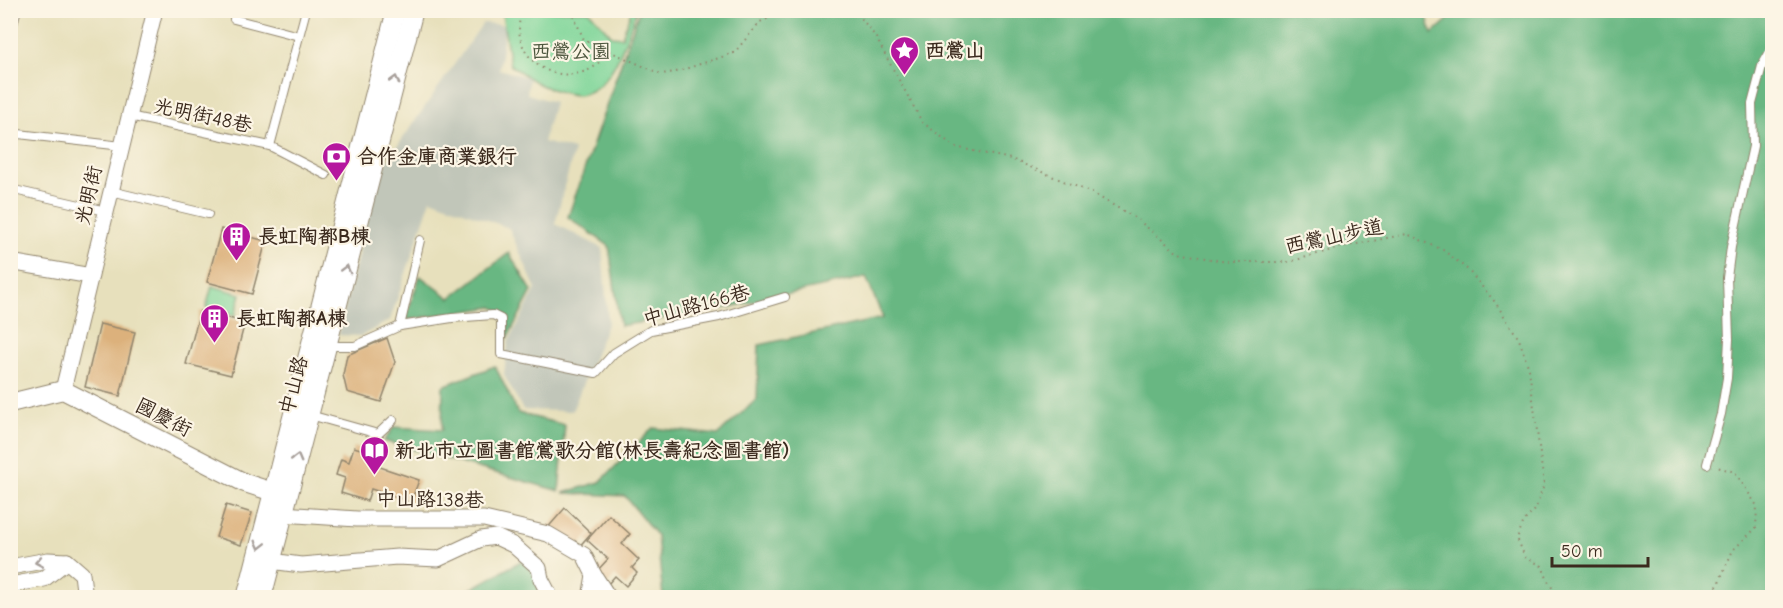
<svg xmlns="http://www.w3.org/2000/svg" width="1783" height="608" font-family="'Comic Neue','LXGW WenKai TC',sans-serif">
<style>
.industrial{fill:#c1c6b9}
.green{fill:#80d69a;stroke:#5e805c;stroke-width:1.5}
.forest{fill:#68b782;stroke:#527050;stroke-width:1.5}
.building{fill:#dcb17c}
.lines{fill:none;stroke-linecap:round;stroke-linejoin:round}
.service-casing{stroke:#91856d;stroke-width:10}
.minor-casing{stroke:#91856d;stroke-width:17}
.tertiary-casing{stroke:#91856d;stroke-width:20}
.path{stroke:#91856d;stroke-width:2;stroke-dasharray:1.5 4.5;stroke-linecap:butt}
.service{stroke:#fff;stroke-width:8}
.minor{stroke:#fff;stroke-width:15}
.tertiary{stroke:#fff;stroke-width:18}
.oneway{stroke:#a79f9a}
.labels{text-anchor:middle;stroke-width:4.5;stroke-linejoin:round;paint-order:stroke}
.poi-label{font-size:20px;font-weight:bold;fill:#3b2a1e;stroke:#fcf5e5;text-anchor:start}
.park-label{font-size:20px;fill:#4c553d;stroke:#fcf5e5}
.street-label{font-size:20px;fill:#3b2a1e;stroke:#fcf5e5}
</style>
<rect width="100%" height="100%" fill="#fcf5e5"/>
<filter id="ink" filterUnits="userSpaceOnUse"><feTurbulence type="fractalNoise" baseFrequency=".0167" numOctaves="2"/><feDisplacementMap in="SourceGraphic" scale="12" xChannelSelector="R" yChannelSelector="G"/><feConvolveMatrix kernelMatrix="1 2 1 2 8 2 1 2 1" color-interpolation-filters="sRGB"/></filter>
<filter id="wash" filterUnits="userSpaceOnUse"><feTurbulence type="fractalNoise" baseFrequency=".008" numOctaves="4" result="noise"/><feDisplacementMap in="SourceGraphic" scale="24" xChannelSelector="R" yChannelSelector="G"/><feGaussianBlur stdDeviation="1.35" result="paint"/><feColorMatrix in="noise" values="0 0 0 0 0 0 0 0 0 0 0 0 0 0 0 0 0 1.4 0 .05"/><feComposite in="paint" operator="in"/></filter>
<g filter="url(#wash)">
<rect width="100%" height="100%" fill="#e7e0bc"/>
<polygon class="industrial" points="483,23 505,25 499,69 529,78 527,94 554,102 543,142 574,150 555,224 602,248 608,322 572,411 523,410 504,375 508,343 536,289 509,228 431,199 390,320 361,336 338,335 379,173"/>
<g class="green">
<path d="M503,10l86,1 23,25 10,1 9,-26h5c-10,28 -23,80 -58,84 -8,0 -29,-6 -37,-10 -11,-5 -21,-14 -31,-20l-8,-52z"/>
<polygon points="212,286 241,294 235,316 206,308"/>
</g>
<g class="forest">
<polygon points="1425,10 1432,34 1453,15 1454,11 1772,11 1772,597 663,597 657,536 625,496 563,493 600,482 653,428 718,435 757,399 759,345 883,318 866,277 721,309 620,326 609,246 568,217 639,11"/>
<polygon points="509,253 532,291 507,339 508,317 493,307 405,320 420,276 450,298"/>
<polygon points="495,366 518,413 565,425 559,491 384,441 394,427 442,430 443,386"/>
<polygon points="521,561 539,575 539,597 455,598"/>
</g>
<g id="blocks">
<g class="building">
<polygon points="221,229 266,241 252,294 207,282"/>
<polygon points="200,311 245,322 231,375 186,364"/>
<polygon points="100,324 135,332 120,396 85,387"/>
<polygon points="387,338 395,362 381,402 347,392 343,375 347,355"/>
<polygon points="354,447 380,455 377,466 419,480 411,502 371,489 367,501 341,493 345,478 336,475 341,459 349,462"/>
<polygon points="226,505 252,513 241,545 216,537"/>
<polygon points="565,508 591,533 577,549 544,532"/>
<polygon points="609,515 630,534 622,544 639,560 632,568 637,573 626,586 615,576 608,584 596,572 608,559 587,540"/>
</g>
</g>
</g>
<g filter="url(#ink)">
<use href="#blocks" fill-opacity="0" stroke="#91856d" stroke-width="1.5"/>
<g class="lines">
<defs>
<g id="service">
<polyline points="234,19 299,36"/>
<polyline points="129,116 270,146 326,175"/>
<polyline points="10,133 122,146"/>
<polyline points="270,146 306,10"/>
<polyline points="10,189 106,211"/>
<polyline points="111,191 208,214"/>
<polyline points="400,326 420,240"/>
<polyline points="328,346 355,346 400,326 452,318 493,315 501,319 501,354 596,373 614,353 651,330 719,317 785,297"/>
<polyline points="310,415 378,434 393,420"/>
<polyline points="1707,464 1721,414 1727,378 1729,339 1727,278 1731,247 1753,146 1752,104 1762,66 1772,48"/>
<polyline points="195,598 199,598"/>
</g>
<g id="minor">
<polyline points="10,22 13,10"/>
<polyline points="10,262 91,276"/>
<polyline points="63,390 155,10"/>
<polyline points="282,514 357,519 484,519 548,534 584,555 594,575 609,598"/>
<polyline points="271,561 301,565 397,557 438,559 481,539 496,537 513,545 539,568 541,579 551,598"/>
<polyline points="10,567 48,560 67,561 82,574 85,598"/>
<polyline points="10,585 44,579 67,561"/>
<polyline points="590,598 594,575"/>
</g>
<g id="tertiary">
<polyline points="10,403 63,390 245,483 273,492"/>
<polyline points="246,598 396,10"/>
<polyline points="262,598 414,10"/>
</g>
</defs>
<use href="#service" class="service-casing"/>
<use href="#minor" class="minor-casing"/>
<use href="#tertiary" class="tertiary-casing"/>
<g class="path">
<path d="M522,10c-13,38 19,72 57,63 6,-1 16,-5 20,-11 3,-3 5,-9 6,-13"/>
<polyline points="571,10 584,40 661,74 676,72 734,53 760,22 787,10"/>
<polyline points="853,10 857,13 875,36 922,122 955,147 1011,159 1092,193 1137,219 1178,253 1227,262 1289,262 1342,247 1407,234 1443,250 1468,270 1495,302 1519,339 1529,369 1544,485 1535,510 1524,521 1517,538 1525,557 1542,566 1549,583 1559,598"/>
<polyline points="1712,598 1733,550 1756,528 1757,506 1735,472 1717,467"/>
</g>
<use href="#service" class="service"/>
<use href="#minor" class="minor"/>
<use href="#tertiary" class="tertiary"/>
</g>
<defs><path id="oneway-chevron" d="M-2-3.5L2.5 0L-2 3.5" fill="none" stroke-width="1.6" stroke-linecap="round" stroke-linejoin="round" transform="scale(1.5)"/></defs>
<g class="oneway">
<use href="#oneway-chevron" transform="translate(395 80) rotate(-75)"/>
<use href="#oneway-chevron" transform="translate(346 269) rotate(-75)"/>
<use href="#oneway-chevron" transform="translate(297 458) rotate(-75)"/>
<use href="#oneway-chevron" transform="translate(260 545) rotate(104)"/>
<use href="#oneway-chevron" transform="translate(39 562) rotate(170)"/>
</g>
</g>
<defs>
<symbol id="sight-pin" viewBox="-11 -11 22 30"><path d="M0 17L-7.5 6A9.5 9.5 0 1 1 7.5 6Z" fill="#b5179e" stroke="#fcf5e5"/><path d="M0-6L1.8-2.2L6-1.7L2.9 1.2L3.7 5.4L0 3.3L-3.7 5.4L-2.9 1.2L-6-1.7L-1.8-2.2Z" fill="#fff"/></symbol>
<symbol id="bank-pin" viewBox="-11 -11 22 30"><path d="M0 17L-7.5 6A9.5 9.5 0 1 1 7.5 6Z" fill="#b5179e" stroke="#fcf5e5"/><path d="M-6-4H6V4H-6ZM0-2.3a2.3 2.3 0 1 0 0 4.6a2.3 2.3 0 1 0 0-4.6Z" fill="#fff"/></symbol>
<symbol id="building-pin" viewBox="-11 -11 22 30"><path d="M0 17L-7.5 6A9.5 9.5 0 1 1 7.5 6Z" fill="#b5179e" stroke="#fcf5e5"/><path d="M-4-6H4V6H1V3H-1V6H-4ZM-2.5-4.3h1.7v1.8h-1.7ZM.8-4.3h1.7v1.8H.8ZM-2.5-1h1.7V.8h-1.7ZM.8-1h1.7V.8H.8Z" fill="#fff"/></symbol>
<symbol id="library-pin" viewBox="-11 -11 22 30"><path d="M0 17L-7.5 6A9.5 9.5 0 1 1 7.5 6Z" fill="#b5179e" stroke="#fcf5e5"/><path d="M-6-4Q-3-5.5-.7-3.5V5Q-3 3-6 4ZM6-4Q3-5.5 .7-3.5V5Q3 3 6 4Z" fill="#fff"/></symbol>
</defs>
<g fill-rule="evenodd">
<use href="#sight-pin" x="888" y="34" width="33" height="45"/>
<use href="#bank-pin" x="320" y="140" width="33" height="45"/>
<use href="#building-pin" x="220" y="220" width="33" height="45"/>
<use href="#building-pin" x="198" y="302" width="33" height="45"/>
<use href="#library-pin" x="358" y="434" width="33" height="45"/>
</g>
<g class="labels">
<g class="poi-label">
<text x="925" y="57">西鶯山</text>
<text x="357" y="163">合作金庫商業銀行</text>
<text x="258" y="243">長虹陶都B棟</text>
<text x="236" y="325">長虹陶都A棟</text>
<text x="395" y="457">新北市立圖書館鶯歌分館(林長壽紀念圖書館)</text>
</g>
<g class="park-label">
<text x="571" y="58">西鶯公園</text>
</g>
<g class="street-label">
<text transform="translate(203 115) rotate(12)" y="7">光明街48巷</text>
<text transform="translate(88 195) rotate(-77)" y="7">光明街</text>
<text transform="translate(1334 236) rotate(-12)" y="7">西鶯山步道</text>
<text transform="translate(696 305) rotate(-15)" y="7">中山路166巷</text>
<text transform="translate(293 385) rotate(-75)" y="7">中山路</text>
<text transform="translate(164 417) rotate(27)" y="7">國慶街</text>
<text transform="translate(430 499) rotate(1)" y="7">中山路138巷</text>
</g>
</g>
<rect width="1783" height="608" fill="none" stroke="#fcf5e5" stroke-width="36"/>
<path d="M1552 557v9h96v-9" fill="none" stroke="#3b2a1e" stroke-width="3"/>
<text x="1561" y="557" font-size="18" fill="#3b2a1e" stroke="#fcf5e5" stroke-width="4.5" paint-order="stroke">50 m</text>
</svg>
